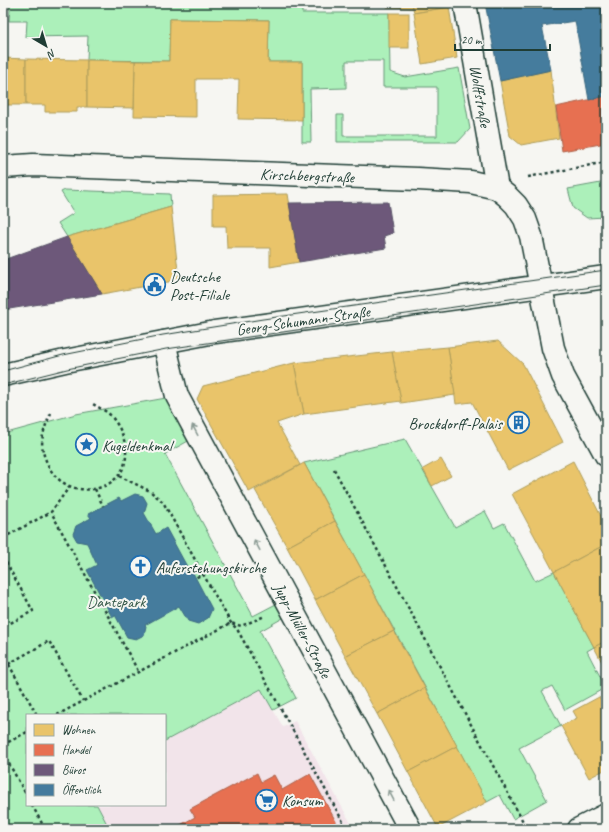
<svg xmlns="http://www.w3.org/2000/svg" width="609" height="832" font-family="Caveat,sans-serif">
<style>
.built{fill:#f2e4ea}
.green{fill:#acf0ba;stroke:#669677}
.homes{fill:#e9c46a;stroke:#ac9c5a}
.shops{fill:#e76f51;stroke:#ab6048}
.offices{fill:#6d597a;stroke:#565165}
.public{fill:#457b9d;stroke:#3a687e}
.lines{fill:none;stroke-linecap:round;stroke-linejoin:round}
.minor-casing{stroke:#1f3d34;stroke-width:25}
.secondary-casing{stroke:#1f3d34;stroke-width:25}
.path{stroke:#1f3d34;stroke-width:2.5;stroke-dasharray:3 3;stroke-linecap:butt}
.minor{stroke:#f6f6f2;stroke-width:22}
.secondary{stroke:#f6f6f2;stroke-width:22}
.tram{stroke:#1f3d34;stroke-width:1}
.oneway{stroke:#8a9a93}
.labels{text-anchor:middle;stroke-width:4;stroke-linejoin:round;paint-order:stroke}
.street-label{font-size:16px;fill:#1f3d34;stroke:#f6f6f2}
.poi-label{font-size:16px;fill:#1f3d34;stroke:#f6f6f2;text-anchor:start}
.park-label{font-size:16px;fill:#345848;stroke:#f6f6f2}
</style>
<rect width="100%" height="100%" fill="#f6f6f2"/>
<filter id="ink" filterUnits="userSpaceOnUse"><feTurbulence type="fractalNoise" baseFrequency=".025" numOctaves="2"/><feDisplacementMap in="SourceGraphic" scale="8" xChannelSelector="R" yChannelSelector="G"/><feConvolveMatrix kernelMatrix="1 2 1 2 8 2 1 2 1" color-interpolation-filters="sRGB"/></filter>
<g filter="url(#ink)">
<polygon class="built" points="261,689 283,727 295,721 354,829 102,829 108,826 97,805 165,805 165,741"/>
<g class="green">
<polygon points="3,3 302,3 302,13 389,13 390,72 405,77 459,68 470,129 458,142 337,142 337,115 343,115 343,136 437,136 437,87 383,87 383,61 346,61 346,88 310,89 311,142 302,142 302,62 268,62 269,20 170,19 169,61 87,60 88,36 26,37 27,21 9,21 10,9 3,9"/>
<polygon points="606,182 606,217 587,218 573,208 568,189"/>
<polygon points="65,190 170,194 171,207 67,237 58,223 74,213 61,192"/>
<polygon points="166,398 190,440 165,454 253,616 276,604 283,618 260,631 296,698 273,710 261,689 165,741 165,715 27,715 27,805 97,805 108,826 102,829 3,829 3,434 76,414"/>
<polygon points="405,439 455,527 485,511 494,528 504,523 535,581 554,572 594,647 587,651 604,684 603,689 565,710 552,686 542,691 561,726 519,748 547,800 513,819 500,795 487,802 304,463"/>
</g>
<g class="homes">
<polygon points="387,3 412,3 413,8 387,7"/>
<polygon points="412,3 448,3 449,7 414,13"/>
<polygon points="449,7 457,58 422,64 414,13"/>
<rect x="389" y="13" width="20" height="35"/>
<polygon points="170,19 269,20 268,62 302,62 302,120 238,119 239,79 196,79 196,117 134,116 135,61 169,61"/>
<polygon points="3,58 26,59 26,105 3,105"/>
<polygon points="26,59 87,60 87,107 77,107 77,112 45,112 45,105 26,105"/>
<polygon points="87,60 135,61 134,108 87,107"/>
<polygon points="551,70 559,138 521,145 510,136 500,81"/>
<polygon points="288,194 299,262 270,267 270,248 227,248 226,226 213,226 213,195"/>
<polygon points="171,207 179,280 102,294 67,237"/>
<polygon points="498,341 523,364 563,442 508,470 472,402 456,404 448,347"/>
<polygon points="448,347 455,395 401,403 392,352"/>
<polygon points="392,352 401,401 304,414 294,363"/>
<polygon points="294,363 304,414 277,423 300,465 249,492 197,399 203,386"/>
<polygon points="441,459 451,476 432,486 423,469"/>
<polygon points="573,461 606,526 606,544 554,572 512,494"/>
<polygon points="304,463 335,521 287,547 255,490"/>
<polygon points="335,521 364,574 315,600 287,547"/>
<polygon points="606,544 606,641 594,647 554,572"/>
<polygon points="364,574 394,631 345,656 315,600"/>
<polygon points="394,631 425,688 377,714 345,656"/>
<polygon points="606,641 606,670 594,647"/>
<polygon points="425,688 457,746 408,772 377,714"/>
<polygon points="599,697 603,703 606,702 606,769 589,778 561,726 577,718 573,711"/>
<polygon points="457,746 487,802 438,828 408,772"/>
</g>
<g class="shops">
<polygon points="601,3 606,3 606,28"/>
<polygon points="606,96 606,143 562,151 556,107"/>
<polygon points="257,773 261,782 274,775 282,790 310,774 340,829 173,829 195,817 190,809"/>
</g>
<g class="offices">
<polygon points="388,202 393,233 384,236 386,248 299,262 289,203"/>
<polygon points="67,237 102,294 3,310 3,260"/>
</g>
<g class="public">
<polygon points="485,3 601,3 606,28 606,96 589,100 575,21 542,26 551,70 500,81"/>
<polygon points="135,494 143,496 147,503 144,513 156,534 166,528 191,574 193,573 212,609 208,618 198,624 188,621 179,606 145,625 146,626 144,635 136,639 127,637 115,615 112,617 87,570 97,565 87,543 77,541 73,534 76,526 91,518 88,514 119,498 121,501"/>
</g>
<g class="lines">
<defs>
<g id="minor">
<polyline points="465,3 497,188"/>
<polyline points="3,167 33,165 418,179 471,182 497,188 507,196 516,205 525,219 531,236 553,348 563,376 606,455"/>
<polyline points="164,342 177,396 410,829"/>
<polyline points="579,829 606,815"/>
</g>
<polyline id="secondary" points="3,375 65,361 215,332 606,277"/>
</defs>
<use href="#minor" class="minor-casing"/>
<use href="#secondary" class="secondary-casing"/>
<g class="path">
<polyline points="528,177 606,162"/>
<path d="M51,413c-9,20 -13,32 -3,52 20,43 91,26 76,-25 -2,-8 -7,-17 -13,-24 -4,-5 -12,-8 -18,-12"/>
<polyline points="334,469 527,829"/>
<polyline points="119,476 150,491 163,502 203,574 195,578"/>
<polyline points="70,486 51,512 138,671"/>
<polyline points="95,489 103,506"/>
<polyline points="3,538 51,512"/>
<polyline points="3,557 33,611 3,627"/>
<polyline points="203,574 231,623 237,629 347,829"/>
<polyline points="3,654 37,715"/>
<polyline points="3,667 49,641 83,701"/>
<polyline points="57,715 231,623 241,626 265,616"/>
<polyline points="3,745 27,732"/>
<polyline points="3,753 27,796"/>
<polyline points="32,805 45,829"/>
</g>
<use href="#minor" class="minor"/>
<use href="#secondary" class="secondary"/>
<g class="tram">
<polyline points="3,371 63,355 163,335 263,319 606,270"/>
<polyline points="3,385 67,369 166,349 606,285"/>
</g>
</g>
<defs><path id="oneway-shaft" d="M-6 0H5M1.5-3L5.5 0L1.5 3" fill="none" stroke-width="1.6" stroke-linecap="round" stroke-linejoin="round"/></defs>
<g class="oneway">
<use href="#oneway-shaft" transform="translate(195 430) rotate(-118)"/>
<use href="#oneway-shaft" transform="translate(257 545) rotate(-118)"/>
<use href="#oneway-shaft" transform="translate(391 795) rotate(-118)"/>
</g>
</g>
<defs>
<symbol id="civic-ring" viewBox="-11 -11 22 22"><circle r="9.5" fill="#f6f6f2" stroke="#1f6fb2" stroke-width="1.5"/><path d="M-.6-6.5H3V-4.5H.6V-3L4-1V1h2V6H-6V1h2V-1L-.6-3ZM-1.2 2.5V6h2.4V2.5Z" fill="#1f6fb2"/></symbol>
<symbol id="building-ring" viewBox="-11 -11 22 22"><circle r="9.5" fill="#f6f6f2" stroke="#1f6fb2" stroke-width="1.5"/><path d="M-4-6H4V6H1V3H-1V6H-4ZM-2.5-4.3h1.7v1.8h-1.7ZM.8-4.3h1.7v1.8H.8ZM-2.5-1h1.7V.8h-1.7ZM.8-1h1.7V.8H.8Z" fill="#1f6fb2"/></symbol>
<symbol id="sight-ring" viewBox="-11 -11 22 22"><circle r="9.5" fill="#f6f6f2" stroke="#1f6fb2" stroke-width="1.5"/><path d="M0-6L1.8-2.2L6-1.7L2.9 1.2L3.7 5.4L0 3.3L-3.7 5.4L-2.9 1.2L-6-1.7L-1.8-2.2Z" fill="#1f6fb2"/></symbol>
<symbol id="church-ring" viewBox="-11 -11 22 22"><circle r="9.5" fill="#f6f6f2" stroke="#1f6fb2" stroke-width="1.5"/><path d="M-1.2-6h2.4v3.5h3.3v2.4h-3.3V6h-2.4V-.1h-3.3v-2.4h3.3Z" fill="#1f6fb2"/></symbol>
<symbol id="supermarket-ring" viewBox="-11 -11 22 22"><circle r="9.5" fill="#f6f6f2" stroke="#1f6fb2" stroke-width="1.5"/><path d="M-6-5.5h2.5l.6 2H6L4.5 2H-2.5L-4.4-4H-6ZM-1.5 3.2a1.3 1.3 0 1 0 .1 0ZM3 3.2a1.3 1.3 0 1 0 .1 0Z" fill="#1f6fb2"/></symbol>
</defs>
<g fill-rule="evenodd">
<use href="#civic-ring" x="142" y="272" width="25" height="25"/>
<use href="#building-ring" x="506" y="410" width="25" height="25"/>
<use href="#sight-ring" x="74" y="432" width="25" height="25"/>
<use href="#church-ring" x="128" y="554" width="25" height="25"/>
<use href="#supermarket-ring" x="254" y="788" width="25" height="25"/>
</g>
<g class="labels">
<g class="street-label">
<text transform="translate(481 96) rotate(80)" y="6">Wolffstraße</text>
<text transform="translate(307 175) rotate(2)" y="6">Kirschbergstraße</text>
<text transform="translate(303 320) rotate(-8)" y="6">Georg-Schumann-Straße</text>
<text transform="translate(303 630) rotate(62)" y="6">Jupp-Müller-Straße</text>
</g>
<g class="poi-label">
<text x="170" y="282">Deutsche<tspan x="170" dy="18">Post-Filiale</tspan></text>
<text x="502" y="429" text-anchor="end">Brockdorff-Palais</text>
<text x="102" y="451">Kugeldenkmal</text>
<text x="156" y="573">Auferstehungskirche</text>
<text x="282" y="806">Konsum</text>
</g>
<g class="park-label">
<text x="116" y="607">Dantepark</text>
</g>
</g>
<rect width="609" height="832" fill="none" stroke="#f6f6f2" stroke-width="16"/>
<rect x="8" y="8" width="593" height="816" fill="none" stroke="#1f3d34" stroke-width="1.5" filter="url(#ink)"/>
<rect x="26" y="714" width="140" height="92" fill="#f6f6f2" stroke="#a0aca6"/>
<rect x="34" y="724" width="20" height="12" fill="#e9c46a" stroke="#a0aca6"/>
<text x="62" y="734" font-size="12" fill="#1f3d34">Wohnen</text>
<rect x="34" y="744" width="20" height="12" fill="#e76f51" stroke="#a0aca6"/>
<text x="62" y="754" font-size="12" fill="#1f3d34">Handel</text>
<rect x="34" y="764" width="20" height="12" fill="#6d597a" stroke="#a0aca6"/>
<text x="62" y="774" font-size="12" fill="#1f3d34">Büros</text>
<rect x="34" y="784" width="20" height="12" fill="#457b9d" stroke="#a0aca6"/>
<text x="62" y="794" font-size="12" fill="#1f3d34">Öffentlich</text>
<g transform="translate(46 46) rotate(142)" stroke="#f6f6f2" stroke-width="3" paint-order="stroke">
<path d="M0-3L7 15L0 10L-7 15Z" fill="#1f3d34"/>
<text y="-6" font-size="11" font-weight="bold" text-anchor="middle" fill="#1f3d34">N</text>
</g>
<path d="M455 44v6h95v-6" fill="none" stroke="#1f3d34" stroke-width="2"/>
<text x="461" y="44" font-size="12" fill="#1f3d34" stroke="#f6f6f2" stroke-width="3" paint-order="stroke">20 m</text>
</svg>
